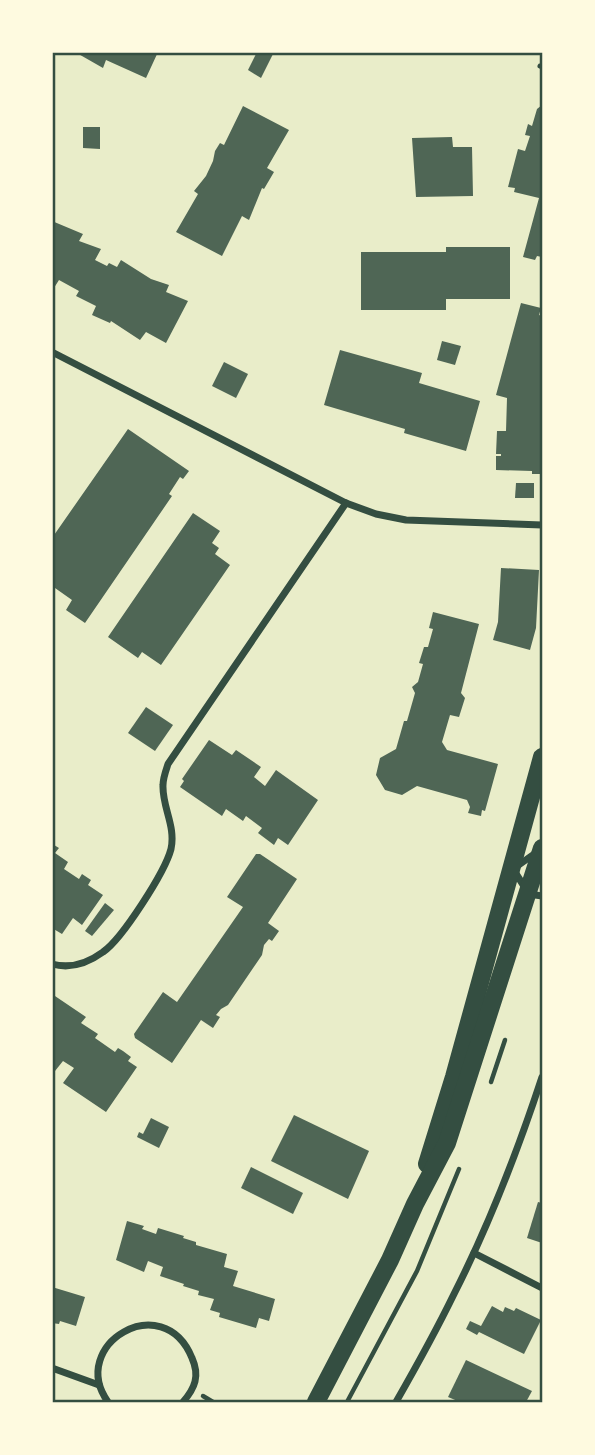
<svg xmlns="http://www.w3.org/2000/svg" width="595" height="1455" font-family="Barlow,sans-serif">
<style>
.building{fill:#4f6655}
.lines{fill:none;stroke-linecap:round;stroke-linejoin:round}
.path{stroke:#344e41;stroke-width:4.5}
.service{stroke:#344e41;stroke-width:5}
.minor{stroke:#344e41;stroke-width:7}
.primary{stroke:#344e41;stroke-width:18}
.neatline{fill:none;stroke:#344e41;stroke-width:2.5}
</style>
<rect width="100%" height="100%" fill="#e9edc9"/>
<g class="building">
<polygon points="75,52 158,52 146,78 106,60 103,68"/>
<polygon points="257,52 273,54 261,78 248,70"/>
<polygon points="542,105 542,257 537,256 535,260 523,257 539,198 514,192 515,188 508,187 518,149 525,151 530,136 525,135 528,124 532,126 537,109"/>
<polygon points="243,106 289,130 267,168 274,172 264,189 262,188 249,220 242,216 222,256 176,232 198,194 194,191 206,176 213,161 215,151 220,143 224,145"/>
<polygon points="83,127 100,127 100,149 83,148"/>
<polygon points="452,137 453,147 472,147 473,196 416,197 412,138"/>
<polygon points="52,221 83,234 79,241 101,249 95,260 107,266 109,263 117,267 121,260 151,279 169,285 166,292 188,301 166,343 146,332 140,340 111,321 110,323 92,315 96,306 76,296 79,291 59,280 52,291"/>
<polygon points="446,247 510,247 510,299 446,299 446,310 361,310 361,252 446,252"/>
<polygon points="521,303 541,308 539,315 542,316 542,474 532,474 532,471 496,470 496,456 501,456 501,454 496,454 497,431 506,431 507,398 496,395"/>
<polygon points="442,341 461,346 455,365 437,360"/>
<polygon points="340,350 422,373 419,383 480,401 466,451 404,433 405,429 324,405"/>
<polygon points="224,362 248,374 236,398 212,386"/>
<polygon points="128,429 189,471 183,479 180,477 169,494 172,496 85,623 66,610 72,600 55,588 52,592 52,538"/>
<polygon points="516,483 534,483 534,498 515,498"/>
<polygon points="193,513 220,531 212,543 219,548 215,554 230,565 161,665 142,652 138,658 108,637"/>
<polygon points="501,568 539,570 536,628 530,650 493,640 498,622"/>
<polygon points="433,612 479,624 461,693 465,698 459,717 450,715 442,742 447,750 498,764 485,811 482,810 481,816 468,813 470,807 467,800 417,786 402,795 385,790 376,775 380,758 396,749 404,721 407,721 415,693 412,687 418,682 423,664 419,663 424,647 428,647 433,629 429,628"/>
<polygon points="146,707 173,725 155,751 128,733"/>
<polygon points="209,740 232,755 236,750 261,767 254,777 265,786 276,770 318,800 288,845 278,838 274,845 258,833 262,828 246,816 243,821 226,809 222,816 180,787 184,781 182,779"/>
<polygon points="54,845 59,848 55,853 68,862 64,869 79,879 82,874 91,880 88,885 103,895 82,925 73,918 62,934 52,928"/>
<polygon points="256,854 260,854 297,879 268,923 279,931 272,941 269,939 264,945 262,955 228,1005 221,1009 216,1015 220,1017 213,1028 201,1020 172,1063 135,1038 134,1034 163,992 177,1002 243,907 227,897"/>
<polygon points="105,903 114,910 92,936 85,931"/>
<polygon points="52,994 86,1017 81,1023 98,1034 95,1038 115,1052 118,1048 123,1051 131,1057 128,1061 137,1067 106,1112 63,1083 74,1068 63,1061 55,1071 52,1069"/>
<polygon points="294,1115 369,1151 348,1199 271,1161"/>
<polygon points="151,1118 169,1127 159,1148 137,1137 139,1132 143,1134"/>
<polygon points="251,1167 303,1193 293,1214 241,1188"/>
<polygon points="538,1202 542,1203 542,1243 527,1238"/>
<polygon points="127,1221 144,1226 142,1229 156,1234 158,1228 184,1236 183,1238 196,1242 196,1245 227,1254 224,1267 238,1271 233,1286 275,1299 269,1321 259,1318 256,1328 219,1317 220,1313 210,1310 214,1299 198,1295 199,1291 183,1286 184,1284 160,1276 163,1267 148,1261 144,1272 116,1260"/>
<polygon points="52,1287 85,1297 76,1326 60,1321 59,1324 52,1323"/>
<polygon points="492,1306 503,1312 505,1307 514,1311 516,1308 541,1320 524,1354 479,1332 477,1335 466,1329 470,1321 481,1326"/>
<polygon points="466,1360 532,1391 526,1402 460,1402 448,1397"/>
</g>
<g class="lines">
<g class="path">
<polyline points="491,1082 505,1040"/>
<polyline points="203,1396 213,1402"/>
<polyline points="347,1402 417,1271 459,1169"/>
</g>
<polyline class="service" points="540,66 542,67"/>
<g class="minor">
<polyline points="52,352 346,503 376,514 406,520 542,525"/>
<polyline points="537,852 513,869 529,894 542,896"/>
<path d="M52,964c18,5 36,-1 51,-12 19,-13 62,-80 68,-103 5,-23 -9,-42 -8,-64 0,-7 3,-15 5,-21l178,-261"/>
<polyline points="474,1253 542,1288"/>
<polyline points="52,1368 99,1385"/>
<path d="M108,1402c-41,-57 55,-115 84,-44 8,18 3,30 -9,44"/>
<path d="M396,1402c20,-35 40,-71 58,-108 35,-69 64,-144 88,-217"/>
</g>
<g class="primary">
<polyline points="427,1164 454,1077 542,757"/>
<polyline points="316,1402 390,1260 415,1204 447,1143 542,848"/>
</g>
</g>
<rect width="595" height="1455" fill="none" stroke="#fefae0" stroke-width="108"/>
<rect x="54" y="54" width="487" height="1347" class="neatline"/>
</svg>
